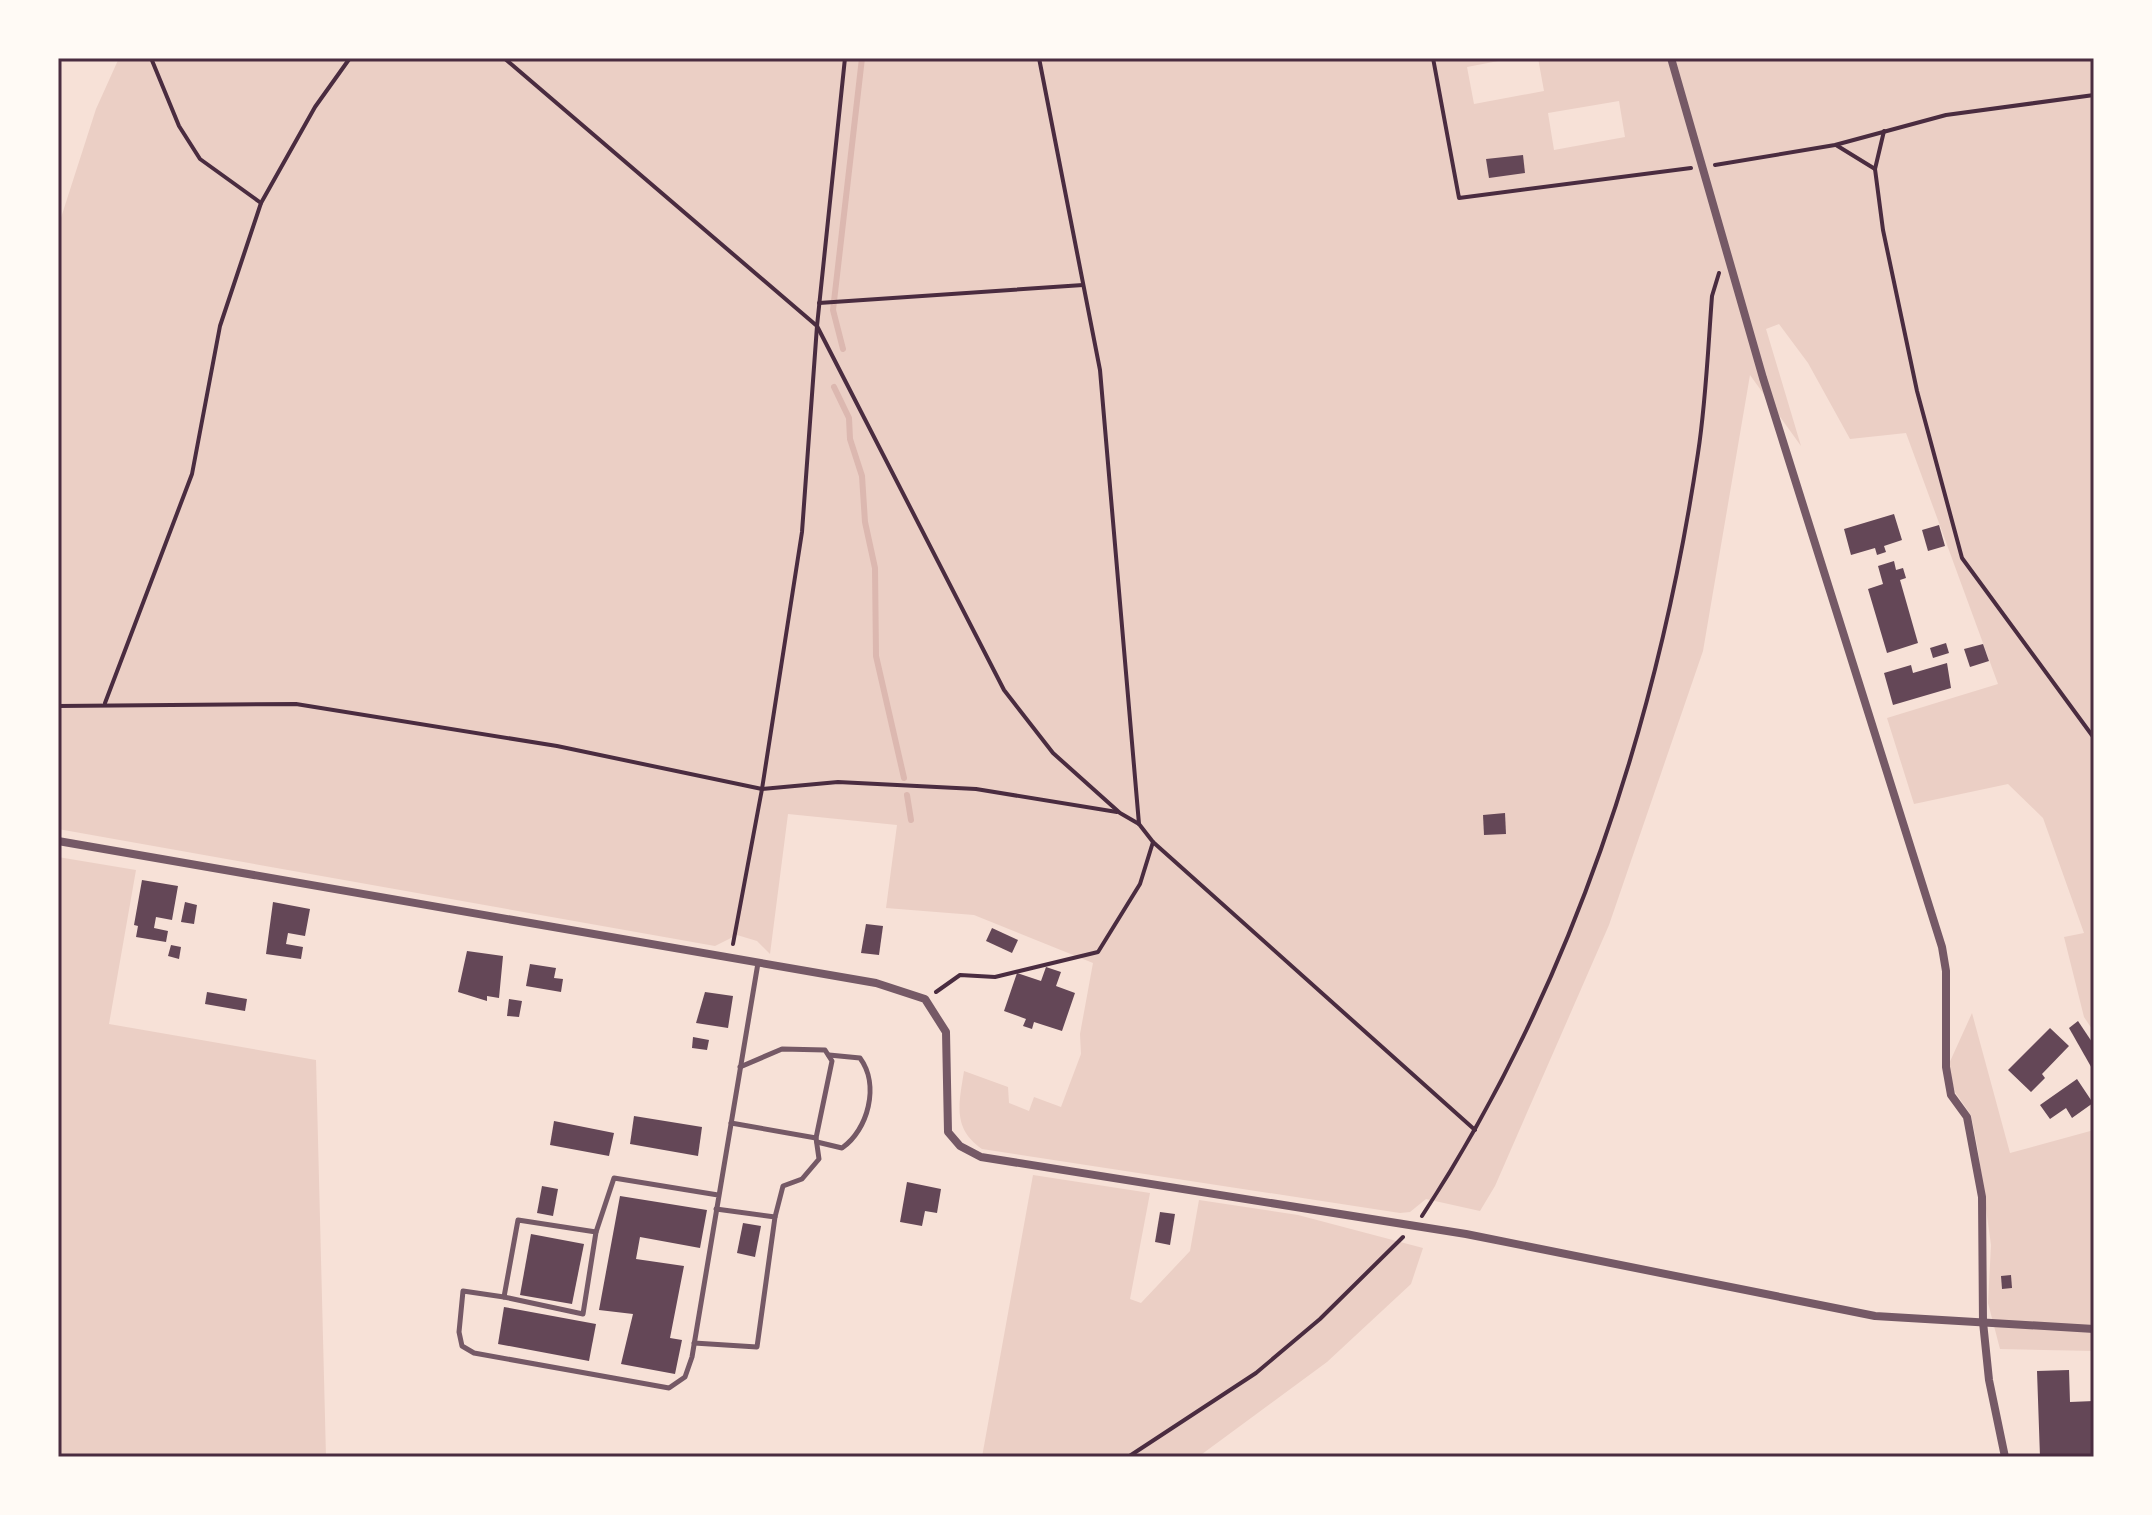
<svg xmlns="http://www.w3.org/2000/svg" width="2152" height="1515" font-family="Lato,sans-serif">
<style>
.green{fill:#ebcfc5;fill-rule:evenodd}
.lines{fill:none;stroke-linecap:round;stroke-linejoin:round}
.stream{stroke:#dcb8b0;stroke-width:6}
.building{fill:#644757}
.path{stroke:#4a2c40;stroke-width:4}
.service{stroke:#755966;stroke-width:5}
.minor{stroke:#755966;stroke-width:8}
.neatline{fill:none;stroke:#4a2c40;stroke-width:3}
</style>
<rect width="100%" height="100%" fill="#f7e1d7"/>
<g class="green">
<path d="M119,58h1395l-47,9 7,37 70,-13 -6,-33h556v974l-10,-15 -20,-80 20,-4 -41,-115 -35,-34 -94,20 -27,-86 111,-34 -92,-251 -56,6 -42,-76 -29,-39 -13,5 35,117 -51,-71 -47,276 -94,274 -114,261 -15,25 -54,-12 -16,13 -10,1 -418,-64c-30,-21 -23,-45 -18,-78l44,16 1,16 20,8 5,-14 27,10 20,-53 -1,-20 13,-71 -119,-48 -88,-7 11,-83 -109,-11 -18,140 -13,-13 -20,-6 -22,11 -657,-117v-602l38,-118zM1619,101l6,36 -71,13 -6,-37z"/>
<polygon points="58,857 136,870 109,1024 316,1060 326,1457 58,1457"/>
<polygon points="1972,1013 2010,1153 2094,1130 2094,1351 2000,1349 1988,1303 1991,1245 1978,1150 1971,1115 1955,1092 1948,1066"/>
<polygon points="1033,1175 1150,1193 1130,1299 1141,1303 1190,1251 1199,1200 1298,1215 1423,1248 1411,1284 1327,1362 1198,1457 982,1457"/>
</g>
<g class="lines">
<g class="stream">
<polyline points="843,349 833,310 862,58"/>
<polyline points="834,387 849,418 850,439 862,476 865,522 875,568 876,656 904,778"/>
<polyline points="907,795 911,820"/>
</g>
</g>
<g class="building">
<polygon points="1523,155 1525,173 1489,178 1486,159"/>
<polygon points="1894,514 1902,540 1884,546 1886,552 1877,555 1875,548 1851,555 1844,529"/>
<polygon points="1939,525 1945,546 1928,551 1922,530"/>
<polygon points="1894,561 1896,570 1903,568 1906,578 1900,580 1918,643 1887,653 1868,589 1883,584 1878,566"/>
<polygon points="1946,643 1949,653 1933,658 1930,648"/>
<polygon points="1983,644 1989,661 1970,667 1964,649"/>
<polygon points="1947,663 1951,688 1893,705 1884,673 1911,665 1913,673"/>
<polygon points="1505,813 1506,834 1484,835 1483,815"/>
<polygon points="142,880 178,886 172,920 156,917 154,928 168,931 166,942 136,937 138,926 134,925"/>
<polygon points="185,902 197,905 194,924 181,922"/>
<polygon points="273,902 310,909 305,936 288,933 286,944 303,947 301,959 266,954"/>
<polygon points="866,924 883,926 879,955 861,953"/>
<polygon points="992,928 1018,940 1012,953 986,941"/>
<polygon points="171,945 181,947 179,959 168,956"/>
<polygon points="467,951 503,956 499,998 487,996 487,1001 458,992"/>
<polygon points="530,964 556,968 554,978 563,979 561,992 526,986"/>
<polygon points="1046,967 1061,972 1056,986 1075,993 1062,1031 1034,1022 1032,1029 1023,1026 1026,1019 1004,1011 1017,973 1041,981"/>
<polygon points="207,992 247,999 245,1011 205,1004"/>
<polygon points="705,992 733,996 728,1028 696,1023"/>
<polygon points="509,999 522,1001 519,1017 507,1016"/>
<polygon points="2078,1021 2094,1045 2094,1072 2069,1028"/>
<polygon points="2050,1028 2069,1046 2042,1074 2045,1078 2031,1092 2008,1070"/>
<polygon points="693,1037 709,1040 707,1050 692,1048"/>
<polygon points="2077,1079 2093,1103 2072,1118 2066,1108 2050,1119 2040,1105"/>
<polygon points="634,1116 702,1127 698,1156 630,1144"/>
<polygon points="554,1121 614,1133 609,1156 550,1145"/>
<polygon points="907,1182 941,1189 937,1213 925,1211 922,1226 900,1222"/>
<polygon points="542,1186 558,1189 553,1216 537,1213"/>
<polygon points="620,1196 707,1210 700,1248 640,1237 636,1259 684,1266 670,1338 682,1340 675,1374 621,1364 633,1314 599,1310"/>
<polygon points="1160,1212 1175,1214 1170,1245 1155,1242"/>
<polygon points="743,1223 761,1226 755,1257 737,1253"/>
<polygon points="531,1234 584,1244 572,1304 520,1295"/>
<polygon points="2011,1275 2012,1288 2002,1289 2001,1276"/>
<polygon points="504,1307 596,1324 589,1361 498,1344"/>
<polygon points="2069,1370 2070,1402 2094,1401 2094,1457 2040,1457 2037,1371"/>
</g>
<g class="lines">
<g class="path">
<polyline points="151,58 179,126 200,159 261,203"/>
<polyline points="504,58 817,326 1004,690 1053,753 1120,813 1139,824 1153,842 1475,1130"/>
<polyline points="1039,58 1100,370 1139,824"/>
<polyline points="1433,58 1459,198 1691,168"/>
<polyline points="1884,131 1875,169 1883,230 1917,391 1962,558 2094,738"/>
<polyline points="1836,145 1875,169"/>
<polyline points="1715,165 1835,145 1946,115 2094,95"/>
<polyline points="819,303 1083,285"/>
<polyline points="105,703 192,474 220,326 261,203 315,107 350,58"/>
<polyline points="58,706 296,704 557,746 762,789 838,782 976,789 1117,812"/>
<polyline points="733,944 762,789 802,532 817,326 845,58"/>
<polyline points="936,992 960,975 995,977 1098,952 1140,884 1153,842"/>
<path d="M1422,1216c149,-228 236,-495 276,-763 8,-52 10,-105 14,-157l7,-23"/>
<polyline points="1128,1457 1256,1373 1320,1319 1403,1237"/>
</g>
<g class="service">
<polyline points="740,1067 782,1049 825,1050 832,1061 816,1138"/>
<polyline points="731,1123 816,1138 819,1159 802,1179 783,1186 775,1217"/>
<path d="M817,1142l25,6c26,-18 38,-63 18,-90l-31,-3"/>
<polyline points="718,1195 614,1178 596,1232 518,1220 504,1297 463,1291 459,1332 462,1346 474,1353 669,1388 685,1377 692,1357 758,963"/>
<polyline points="504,1297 583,1314 596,1232"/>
<polyline points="694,1343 757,1347 775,1217 716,1209"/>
</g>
<g class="minor">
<polyline points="1671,58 1763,378 1942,947 1946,971 1946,1067 1951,1095 1967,1117 1982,1197 1983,1322 1989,1380 2005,1457"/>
<polyline points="58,841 876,983 925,999 946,1032 948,1132 960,1146 981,1157 1466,1234 1875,1316 2094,1329"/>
</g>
</g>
<rect width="2152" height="1515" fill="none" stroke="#fffaf5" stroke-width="120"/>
<rect x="60" y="60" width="2032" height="1395" class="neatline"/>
</svg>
